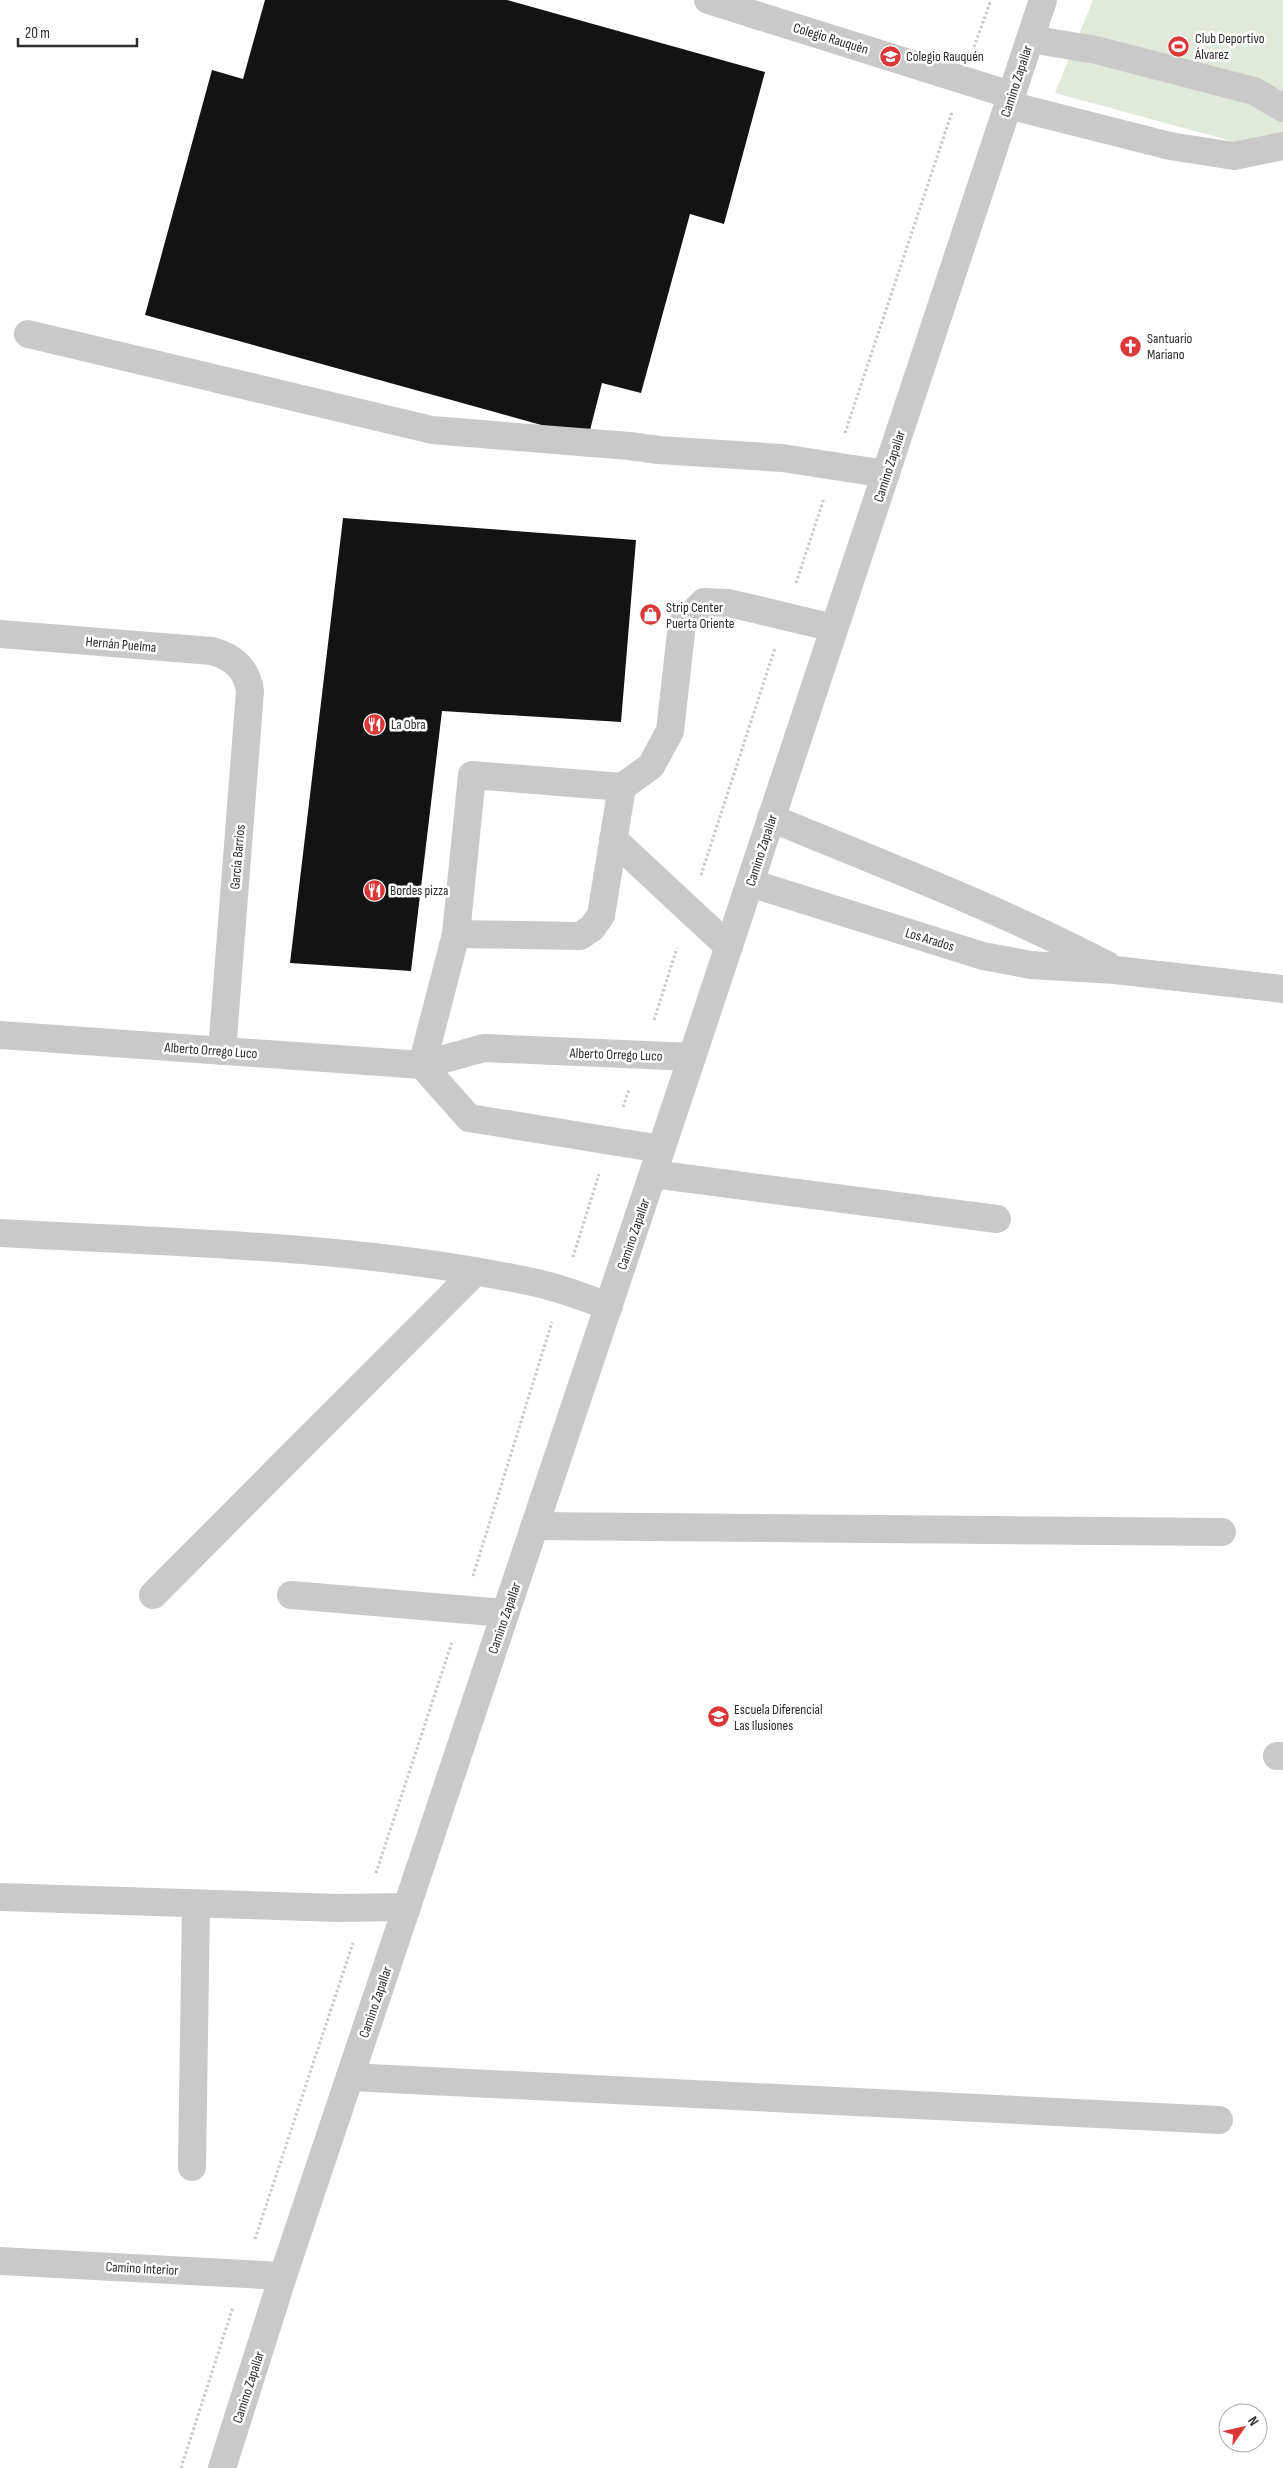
<svg xmlns="http://www.w3.org/2000/svg" width="1283" height="2468" font-family="'Sofia Sans Condensed',sans-serif">
<style>
.green{fill:#e1e9da}
.building{fill:#131313}
.lines{fill:none;stroke-linecap:round;stroke-linejoin:round}
.path{stroke:#c9c9c9;stroke-width:3;stroke-dasharray:2.5 2.5;stroke-linecap:butt}
.minor{stroke:#c9c9c9;stroke-width:28}
.labels{text-anchor:middle;stroke-width:5;stroke-linejoin:round;paint-order:stroke}
.street-label{font-size:14px;fill:#2c2c2c;stroke:#fff}
.poi-label{font-size:14px;fill:#2c2c2c;stroke:#fff;text-anchor:start}
</style>
<rect width="100%" height="100%" fill="#fff"/>
<polygon class="green" points="1093,0 1283,0 1283,155 1055,93"/>
<g class="building">
<polygon points="265,0 507,0 765,72 724,224 690,214 641,393 602,383 588,438 145,315 212,70 243,79"/>
<polygon points="343,518 636,540 621,722 442,711 411,971 290,963"/>
</g>
<g class="lines">
<g class="path">
<polyline points="974,47 991,0"/>
<polyline points="845,433 952,112"/>
<polyline points="796,583 824,498"/>
<polyline points="701,875 775,648"/>
<polyline points="654,1020 677,948"/>
<polyline points="623,1107 629,1090"/>
<polyline points="573,1257 599,1174"/>
<polyline points="473,1576 552,1322"/>
<polyline points="376,1873 452,1642"/>
<polyline points="255,2239 353,1943"/>
<polyline points="181,2468 233,2307"/>
</g>
<g class="minor">
<polyline points="708,0 1011,95"/>
<polyline points="1030,39 1096,50 1254,91 1283,108"/>
<polyline points="1008,105 1170,146 1234,156 1283,146"/>
<polyline points="28,334 432,430 629,446 659,450 782,458 886,474"/>
<path d="M0,634l212,17c21,6 35,18 38,40l-28,360"/>
<path d="M771,818c113,47 227,90 336,147"/>
<polyline points="613,839 729,947"/>
<polyline points="750,883 983,956 1031,965 1115,970 1283,989"/>
<polyline points="456,934 580,936 592,928 601,915 622,787"/>
<polyline points="0,1035 422,1065 484,1048 692,1057"/>
<polyline points="422,1065 456,934 472,775 622,787 651,766 670,731 682,624 704,602 729,603 834,628"/>
<polyline points="422,1065 469,1118 661,1149"/>
<polyline points="653,1174 997,1219"/>
<path d="M0,1233c179,10 361,12 537,50 24,5 48,15 72,23"/>
<polyline points="535,1526 1222,1532"/>
<polyline points="153,1595 475,1272"/>
<polyline points="291,1595 505,1613"/>
<polyline points="1277,1756 1283,1756"/>
<polyline points="0,1897 337,1908 407,1907"/>
<polyline points="350,2077 1219,2120"/>
<polyline points="192,2167 196,1904"/>
<polyline points="0,2261 283,2276"/>
<polyline points="222,2468 283,2276 692,1057 1043,0"/>
</g>
</g>
<defs>
<symbol id="stadium-disc" viewBox="-11 -11 22 22"><circle r="9.5" fill="#db3739" stroke="#fff"/><path d="M0-5a6.5 5 0 1 0 0 10a6.5 5 0 1 0 0-10ZM-3.5-1.8h7v3.6h-7Z" fill="#fff"/></symbol>
<symbol id="school-disc" viewBox="-11 -11 22 22"><circle r="9.5" fill="#db3739" stroke="#fff"/><path d="M0-5L7-2L0 1L-7-2ZM-4 1L0 2.5L4 1V4Q0 6-4 4Z" fill="#fff"/></symbol>
<symbol id="church-disc" viewBox="-11 -11 22 22"><circle r="9.5" fill="#db3739" stroke="#fff"/><path d="M-1.2-6h2.4v3.5h3.3v2.4h-3.3V6h-2.4V-.1h-3.3v-2.4h3.3Z" fill="#fff"/></symbol>
<symbol id="shop-disc" viewBox="-11 -11 22 22"><circle r="9.5" fill="#db3739" stroke="#fff"/><path d="M-5-2.5h2.3a2.7 3.5 0 0 1 5.4 0H5L5.5 6h-11ZM-1.5-2.5h3a1.5 2.3 0 0 0-3 0Z" fill="#fff"/></symbol>
<symbol id="restaurant-disc" viewBox="-11 -11 22 22"><circle r="9.5" fill="#db3739" stroke="#fff"/><path d="M-5-6h1v4h1v-4h1v4h1v-4h1v5L-1.5 .5V6h-2V.5L-5-1ZM5-6V6H3V1.5H1.5Q1.5-4 5-6Z" fill="#fff"/></symbol>
</defs>
<g fill-rule="evenodd">
<use href="#stadium-disc" x="1166" y="34" width="25" height="25"/>
<use href="#school-disc" x="878" y="44" width="25" height="25"/>
<use href="#church-disc" x="1118" y="334" width="25" height="25"/>
<use href="#shop-disc" x="638" y="602" width="25" height="25"/>
<use href="#restaurant-disc" x="362" y="712" width="25" height="25"/>
<use href="#restaurant-disc" x="362" y="878" width="25" height="25"/>
<use href="#school-disc" x="706" y="1704" width="25" height="25"/>
</g>
<g class="labels">
<g class="street-label">
<text transform="translate(831 38) rotate(17)" y="5">Colegio Rauquèn</text>
<text transform="translate(1016 81) rotate(-72)" y="5">Camino Zapallar</text>
<text transform="translate(889 466) rotate(-72)" y="5">Camino Zapallar</text>
<text transform="translate(121 644) rotate(5)" y="5">Hernán Puelma</text>
<text transform="translate(761 850) rotate(-72)" y="5">Camino Zapallar</text>
<text transform="translate(237 857) rotate(-85)" y="5">García Barrios</text>
<text transform="translate(930 939) rotate(17)" y="5">Los Arados</text>
<text transform="translate(211 1050) rotate(4)" y="5">Alberto Orrego Luco</text>
<text transform="translate(616 1054) rotate(2)" y="5">Alberto Orrego Luco</text>
<text transform="translate(633 1234) rotate(-71)" y="5">Camino Zapallar</text>
<text transform="translate(504 1618) rotate(-71)" y="5">Camino Zapallar</text>
<text transform="translate(375 2002) rotate(-71)" y="5">Camino Zapallar</text>
<text transform="translate(142 2268) rotate(3)" y="5">Camino Interior</text>
<text transform="translate(248 2387) rotate(-72)" y="5">Camino Zapallar</text>
</g>
<g class="poi-label">
<text x="1195" y="43">Club Deportivo<tspan x="1195" dy="16">Álvarez</tspan></text>
<text x="906" y="61">Colegio Rauquén</text>
<text x="1147" y="343">Santuario<tspan x="1147" dy="16">Mariano</tspan></text>
<text x="666" y="612">Strip Center<tspan x="666" dy="16">Puerta Oriente</tspan></text>
<text x="391" y="729">La Obra</text>
<text x="390" y="895">Bordes pizza</text>
<text x="734" y="1714">Escuela Diferencial<tspan x="734" dy="16">Las Ilusiones</tspan></text>
</g>
</g>
<g transform="translate(1243 2428) rotate(56)"><circle r="24" fill="#ffffff" stroke="#ababab"/>
<path d="M0-4L9 19L0 12L-9 19Z" fill="#db3739"/>
<text y="-8" font-size="14" font-weight="bold" text-anchor="middle" fill="#2c2c2c">N</text>
</g>
<path d="M18 38v8h119v-8" fill="none" stroke="#2c2c2c" stroke-width="2.5"/>
<text x="25" y="38" font-size="15" fill="#2c2c2c" stroke="#ffffff" stroke-width="4" paint-order="stroke">20 m</text>
</svg>
